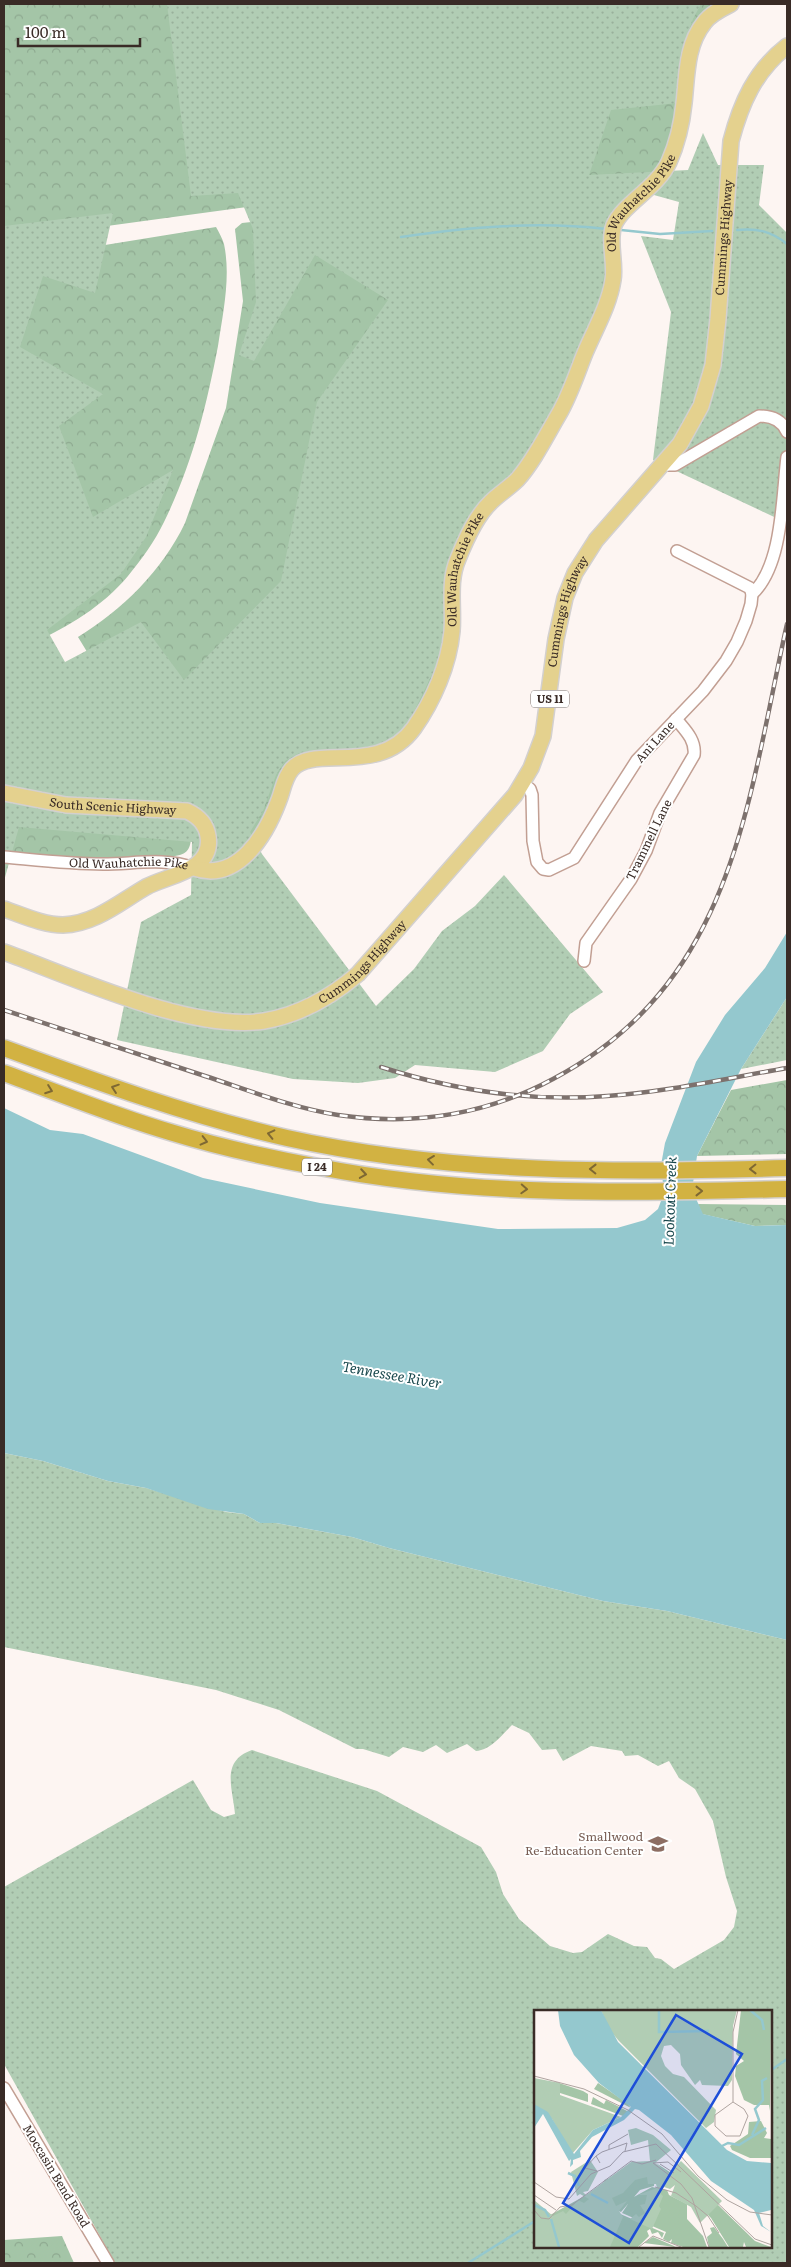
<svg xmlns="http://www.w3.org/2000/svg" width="791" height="2267" font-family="Literata,serif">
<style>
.forest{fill:url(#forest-crowns)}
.park{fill:url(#park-dots);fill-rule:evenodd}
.water{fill:#94c8ce}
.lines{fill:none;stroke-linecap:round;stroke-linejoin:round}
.stream{stroke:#94c8ce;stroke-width:2.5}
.minor-casing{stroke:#c29f93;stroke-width:14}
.major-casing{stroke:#d3d0cf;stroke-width:18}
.highway-casing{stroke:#d3d0cf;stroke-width:19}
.minor{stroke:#fff;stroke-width:11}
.major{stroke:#e4d18e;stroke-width:15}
.highway{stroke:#d2b242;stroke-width:16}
.rail-casing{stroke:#7d716d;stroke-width:4.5}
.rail{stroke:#fff;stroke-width:2.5;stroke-dasharray:8;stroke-linecap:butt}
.oneway{stroke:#7e6833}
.labels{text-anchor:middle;stroke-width:4;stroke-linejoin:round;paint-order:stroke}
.shield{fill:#fff;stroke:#746b67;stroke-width:1}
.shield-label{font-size:11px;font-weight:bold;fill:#392b26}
.street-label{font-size:12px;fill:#392b26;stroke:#fff}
.education-label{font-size:12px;fill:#785e54;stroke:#fff;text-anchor:end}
.water-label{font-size:14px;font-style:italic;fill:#18474c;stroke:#fff}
.inset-river{fill:none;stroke:#94c8ce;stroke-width:2.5}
.inset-road{fill:none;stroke:#afa4a0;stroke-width:1}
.view{fill:#1d4ed8;fill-opacity:0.15;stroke:#1d4ed8;stroke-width:2.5}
.inset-edge{fill:none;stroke:#392b26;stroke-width:2.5}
</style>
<defs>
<pattern id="forest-crowns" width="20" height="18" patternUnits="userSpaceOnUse" patternTransform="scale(1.25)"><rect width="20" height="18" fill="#a4c5a7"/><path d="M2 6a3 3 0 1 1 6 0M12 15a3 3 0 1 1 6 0" fill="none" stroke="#8ea990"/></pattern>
<pattern id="park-dots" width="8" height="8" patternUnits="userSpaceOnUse" patternTransform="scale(1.25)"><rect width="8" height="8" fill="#b1cdb4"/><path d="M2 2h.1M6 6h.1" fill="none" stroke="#99b09b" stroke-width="1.8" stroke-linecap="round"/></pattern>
</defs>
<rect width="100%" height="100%" fill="#fdf5f2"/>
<g class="forest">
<polygon points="4,4 717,4 694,23 686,40 682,55 673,135 662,167 625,203 599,307 575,354 358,192 4,240"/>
<path d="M346,212l225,153 -22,55 -65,76 -25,36 -23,137 -10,25 -19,32 -27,21 -80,9c-28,13 -25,45 -38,70 -4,7 -11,13 -15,18l-141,-161 -28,-46c44,-27 84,-66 107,-114l41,-115 17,-107 -8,-72 7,-6z"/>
<path d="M216,227c3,5 6,11 8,17 7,33 -1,69 -6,102 -12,62 -26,119 -54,176 -9,19 -23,38 -36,54 -26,31 -59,50 -95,67l-29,-385 64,-7z"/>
<path d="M4,801l188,32c-2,14 -2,21 -17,23l-85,2 -86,-6z"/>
<polygon points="787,1080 787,1154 697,1156 731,1090"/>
<polygon points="698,1204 787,1205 787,1225 755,1226 702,1214"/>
<polygon points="62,2236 74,2263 4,2263 4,2240"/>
</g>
<g class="park">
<polygon points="167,4 701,4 693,19 680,55 677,103 611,110 589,175 688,170 703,133 718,165 764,165 759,205 787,233 787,523 653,460 671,312 641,236 673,240 679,202 636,190 604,223 606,263 601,296 550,417 520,466 482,500 466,523 456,549 443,644 437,664 411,718 399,734 384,744 340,751 299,753 285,761 276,775 263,811 250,832 262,854 376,1006 414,969 442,931 475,906 504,875 603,992 570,1014 543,1051 495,1072 415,1065 395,1078 358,1083 293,1079 117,1040 141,922 191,895 192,842 19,827 4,881 4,226 113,213 95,293 43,276 20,347 103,394 59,426 93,517 173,470 146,537 121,574 47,630 65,662 141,622 184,680 281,581 317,402 388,300 315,255 254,361 239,355 256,302 253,229 238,193 191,196"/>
<polygon points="787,997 787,1060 741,1069"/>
<path d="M4,1453l39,8 65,20 38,7 80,24 18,2 16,9h16l76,14 37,11 214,53 64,10 120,29v623h-672l-111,-199v-177l189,-107 18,30 13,7 11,-3c-2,-25 -15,-53 17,-64l125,41 104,56 15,25 7,22 16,25 31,27 23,7 9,-1 26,-18 26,12 13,1 8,11 6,1 13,10 50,-29 10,-13 3,-16 -11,-34 -13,-56 -18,-32 -16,-11 -10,-17 -11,5 -20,-11 -13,1 -3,-5 -31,-5 -28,15 -7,-12 -14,1 -13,-17 -17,-8c-10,10 -21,25 -36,26l-9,-7 -20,9 -11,-8 -13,7 -20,-5 -14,10 -26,-8h-7l-77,-39 -63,-20 -212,-43zM535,2011h235v235h-235z"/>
</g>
<polygon class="water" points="787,932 787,997 741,1069 697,1156 692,1190 703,1214 755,1226 787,1225 787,1640 667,1611 603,1601 389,1548 352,1537 276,1523 260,1523 244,1514 208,1509 146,1488 108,1481 43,1461 4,1453 4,1108 50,1130 83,1134 203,1178 320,1203 498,1229 617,1228 645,1220 658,1209 664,1193 661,1165 665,1143 696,1062 725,1015 765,968"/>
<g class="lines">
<g class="stream">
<polyline points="621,230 660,234 712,231"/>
<path d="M737,230c20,-2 34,1 50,14"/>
<path d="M401,237c68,-10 136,-16 205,-8"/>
<polyline points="770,2071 787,2059"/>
<polyline points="468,2263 535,2221"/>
</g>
<defs>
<g id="minor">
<path d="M664,465h11l84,-49c12,0 23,4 28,16"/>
<path d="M752,594c31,-28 30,-98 35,-137"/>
<polyline points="522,783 530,789 532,795 533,841 537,862 543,869 549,870 574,858 637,760 703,691 726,661 737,642 746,621 751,604 752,594 750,588 677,551"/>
<path id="s1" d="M4,857c33,3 66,7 99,7 31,0 61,-7 91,4"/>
<path d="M584,961l2,-18 45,-64 15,-28 14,-38 34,-58c2,-15 -9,-25 -18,-36"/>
<polyline points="4,2088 108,2263"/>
</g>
<g id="major">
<path id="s2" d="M4,793l62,12 121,6c11,5 19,12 21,25 6,35 -40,39 -62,51 -26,15 -51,37 -83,38 -20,0 -41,-10 -59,-16"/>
<path id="s3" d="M194,868c44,15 72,-33 85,-68 4,-10 5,-22 13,-31 23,-25 87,8 122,-41 19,-27 35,-63 38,-97 2,-24 -4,-49 6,-72 8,-20 18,-43 33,-57 8,-8 18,-14 26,-22 17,-19 29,-44 42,-66 11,-19 18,-41 26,-61 10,-24 24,-47 28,-73 3,-17 -5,-39 1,-55 10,-22 43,-37 55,-63 8,-18 13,-39 15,-59 3,-26 2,-58 20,-80 6,-9 17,-14 27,-19"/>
<path id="s4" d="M4,952c69,25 187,80 260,69 35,-6 67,-24 94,-47l157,-179 16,-27 12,-32 13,-97 9,-41 10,-25 21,-33 84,-96 21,-38 12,-41 5,-46 13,-178c10,-38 24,-70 56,-95"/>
</g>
<g id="highway">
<path d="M4,1048c93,34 186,68 283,90 163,36 334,35 500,30"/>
<path d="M4,1073c55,20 110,43 166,59 49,15 99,26 149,35 153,30 312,26 468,22"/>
</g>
</defs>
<use href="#minor" class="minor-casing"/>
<use href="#major" class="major-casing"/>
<use href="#highway" class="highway-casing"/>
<use href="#minor" class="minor"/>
<use href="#major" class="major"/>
<use href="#highway" class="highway"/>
<defs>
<g id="rail">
<path d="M4,1010c67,22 134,44 201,66 43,14 88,32 133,39 75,11 148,0 215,-36 181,-96 194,-275 234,-455"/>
<path d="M381,1067c72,23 151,35 226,29 60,-4 121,-18 180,-28"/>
</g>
</defs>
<use href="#rail" class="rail-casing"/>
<use href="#rail" class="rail"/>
</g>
<defs><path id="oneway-chevron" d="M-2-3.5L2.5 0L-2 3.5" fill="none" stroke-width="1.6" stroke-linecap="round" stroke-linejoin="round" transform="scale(1.25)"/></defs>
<g class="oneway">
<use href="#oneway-chevron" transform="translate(115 1088) rotate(-161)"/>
<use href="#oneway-chevron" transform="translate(49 1090) rotate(20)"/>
<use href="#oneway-chevron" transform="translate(271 1134) rotate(-167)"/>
<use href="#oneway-chevron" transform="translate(204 1141) rotate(14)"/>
<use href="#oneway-chevron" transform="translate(431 1160) rotate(-173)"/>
<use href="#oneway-chevron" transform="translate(593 1169) rotate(-179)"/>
<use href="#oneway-chevron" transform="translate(753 1169) rotate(179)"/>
<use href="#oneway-chevron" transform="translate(363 1174) rotate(9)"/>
<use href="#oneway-chevron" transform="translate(524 1189) rotate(3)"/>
<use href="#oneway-chevron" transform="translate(699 1191)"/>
</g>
<defs>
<symbol id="school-bare" viewBox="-9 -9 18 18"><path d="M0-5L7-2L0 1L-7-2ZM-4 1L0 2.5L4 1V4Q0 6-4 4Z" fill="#8d6e63" stroke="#fff" stroke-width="2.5" paint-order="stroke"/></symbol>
</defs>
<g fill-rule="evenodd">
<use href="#school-bare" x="644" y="1830" width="28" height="28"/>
</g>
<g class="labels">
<g class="shield">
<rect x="531" y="690.5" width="38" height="17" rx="4"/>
<rect x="302" y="1158.5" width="30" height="17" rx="4"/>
</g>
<g class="shield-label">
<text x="550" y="703">US 11</text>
<text x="317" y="1171">I 24</text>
</g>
<g class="street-label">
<text dy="4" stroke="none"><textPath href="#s3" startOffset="878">Old Wauhatchie Pike</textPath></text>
<text dy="4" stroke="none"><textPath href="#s4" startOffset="1229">Cummings Highway</textPath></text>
<text dy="4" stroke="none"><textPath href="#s3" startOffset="458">Old Wauhatchie Pike</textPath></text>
<text dy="4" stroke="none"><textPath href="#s4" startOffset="809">Cummings Highway</textPath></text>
<text transform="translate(655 742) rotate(-48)" y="4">Ani Lane</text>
<text dy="4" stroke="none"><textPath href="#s2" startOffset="110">South Scenic Highway</textPath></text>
<text transform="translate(649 840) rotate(-64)" y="4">Trammell Lane</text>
<text dy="4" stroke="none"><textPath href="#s1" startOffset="125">Old Wauhatchie Pike</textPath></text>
<text dy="4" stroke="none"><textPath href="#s4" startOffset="389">Cummings Highway</textPath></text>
<text transform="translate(56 2176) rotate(59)" y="4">Moccasin Bend Road</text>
</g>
<g class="education-label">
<text x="643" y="1841">Smallwood<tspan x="643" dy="14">Re-Education Center</tspan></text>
</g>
<g class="water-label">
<text transform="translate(670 1201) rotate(-88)" y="5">Lookout Creek</text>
<text transform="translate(392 1375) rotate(10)" y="5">Tennessee River</text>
</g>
</g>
<g transform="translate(534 2010)">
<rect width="238" height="238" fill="#fdf5f2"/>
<path d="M207,0h30l-1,101 -1,-6h-15l-10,-5 -9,-24 1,-10 8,-5 -8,-7zM22,72l27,9 5,3v8l-28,-9zM64,73l29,20 4,5 -37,-19zM59,87l11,7 2,-4 23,12 -6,4 -32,-12zM227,111l6,12 -3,5 7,1v19h-21l-18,-8 -2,-4 18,-12 1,-12zM122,153l59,39 40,39 16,6h-25l-2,-5 -1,5h-14l-18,-29zM121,158l-1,18 -14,4 -19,22 -10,-4 -7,-28zM118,177l15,3 2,5 18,9v15l16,17 4,11h-24l-12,-4 1,-4 -3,3 -6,-3 3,-7 -44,-19 10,-15zM54,184l21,15 55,24 -2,5 -4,-6 -6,2 -2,-5 -3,2 2,5 -11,11h-104l9,-28zM180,217l9,12 5,8h-19l-2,-10 5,-4 -2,-5zM119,227l21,9 1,1 -31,-4z" fill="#a4c5a7"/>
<path d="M67,0h136l-4,16 -1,54 -4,6 -26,-1 -2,-5 -5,5 -14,-20 -1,-11 -9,-9 -7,1 -3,10 4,10 8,8 11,3 32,33 -2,12 -8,6 -87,-87 -10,-12zM0,68l26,5v12l61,22 -28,13 -21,24 -20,-35 -18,-15zM102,118l17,7 18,15 -16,13 14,10 12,-12 41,40 -22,22 -9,-16 -20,-11 4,-11 -5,4 -6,-2 -4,6 3,3 -4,10 2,3 -9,20 -22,-10 6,-5 3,3 6,-4 -5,-8 5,-1 2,-9h-9l19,-7 -1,-4h-8l-1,-7 -12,3 -12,13 -11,5 4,8 11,-5 -8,10 4,6 -13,30h-76v-47l19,16 10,-5 3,3 12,-14 6,3 5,-4 -9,-5 -3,2 -6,-24 19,-12 8,12 -10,19 -5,1 3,3 45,-33 19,-1 -2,-21 -17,5 -3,-15z" fill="#b1cdb4"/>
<path d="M24,0h43l17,32 109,108 20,11 24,2v47l-12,3 4,13 8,6 -10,-6 -7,-16 -43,-29 -40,-46 -32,-25 -4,-1 -11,11 -32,17 -12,14 1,6 -8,3v4l-3,3 1,-8 -2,2 -26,-47 -9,14v-24l14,8 26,42 19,-24 28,-13 10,-10 -32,-24 -25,-28 -14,-29z" fill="#94c8ce"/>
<path class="inset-river" d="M125,0v22l50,-1M216,0l12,10 2,10M218,125l7,-15 -4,-11 8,-9 -1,-19 5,-3M188,136l6,-3 11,2 27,-17M34,163l7,3 4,10M57,184l17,9M0,195l11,5 4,7M17,209l8,28"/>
<path class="inset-road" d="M0,66l50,13 44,21 34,24 36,42 29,24 23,12 22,3M199,92l11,7 4,7 -8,20h-14l-11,-10v-11zM199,92v-70l5,-22M75,139v-4l19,-11M62,146l-11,12 12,3M66,153l-4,-7 6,-4 25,-9 -2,8M126,154l14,9M147,162l-13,-10 -15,1 28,21 11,14 17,49M0,172l22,15 13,2 22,-25 19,-8 13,-14 33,-8 99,95 17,6M121,177l21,6 20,13 12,10 11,17M0,185l22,15M0,200l7,8 8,1 11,-12 12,-2 59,-44 11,3 14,-4M105,237l14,-11 28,11"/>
<path class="view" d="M142,5l66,39 -113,189 -66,-40z"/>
<rect width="238" height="238" class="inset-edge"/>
</g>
<rect width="791" height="2267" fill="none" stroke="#392b26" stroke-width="10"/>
<path d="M18 38v8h122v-8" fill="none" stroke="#392b26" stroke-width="2.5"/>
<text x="25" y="38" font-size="15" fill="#392b26" stroke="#ffffff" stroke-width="4" paint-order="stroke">100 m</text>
</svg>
